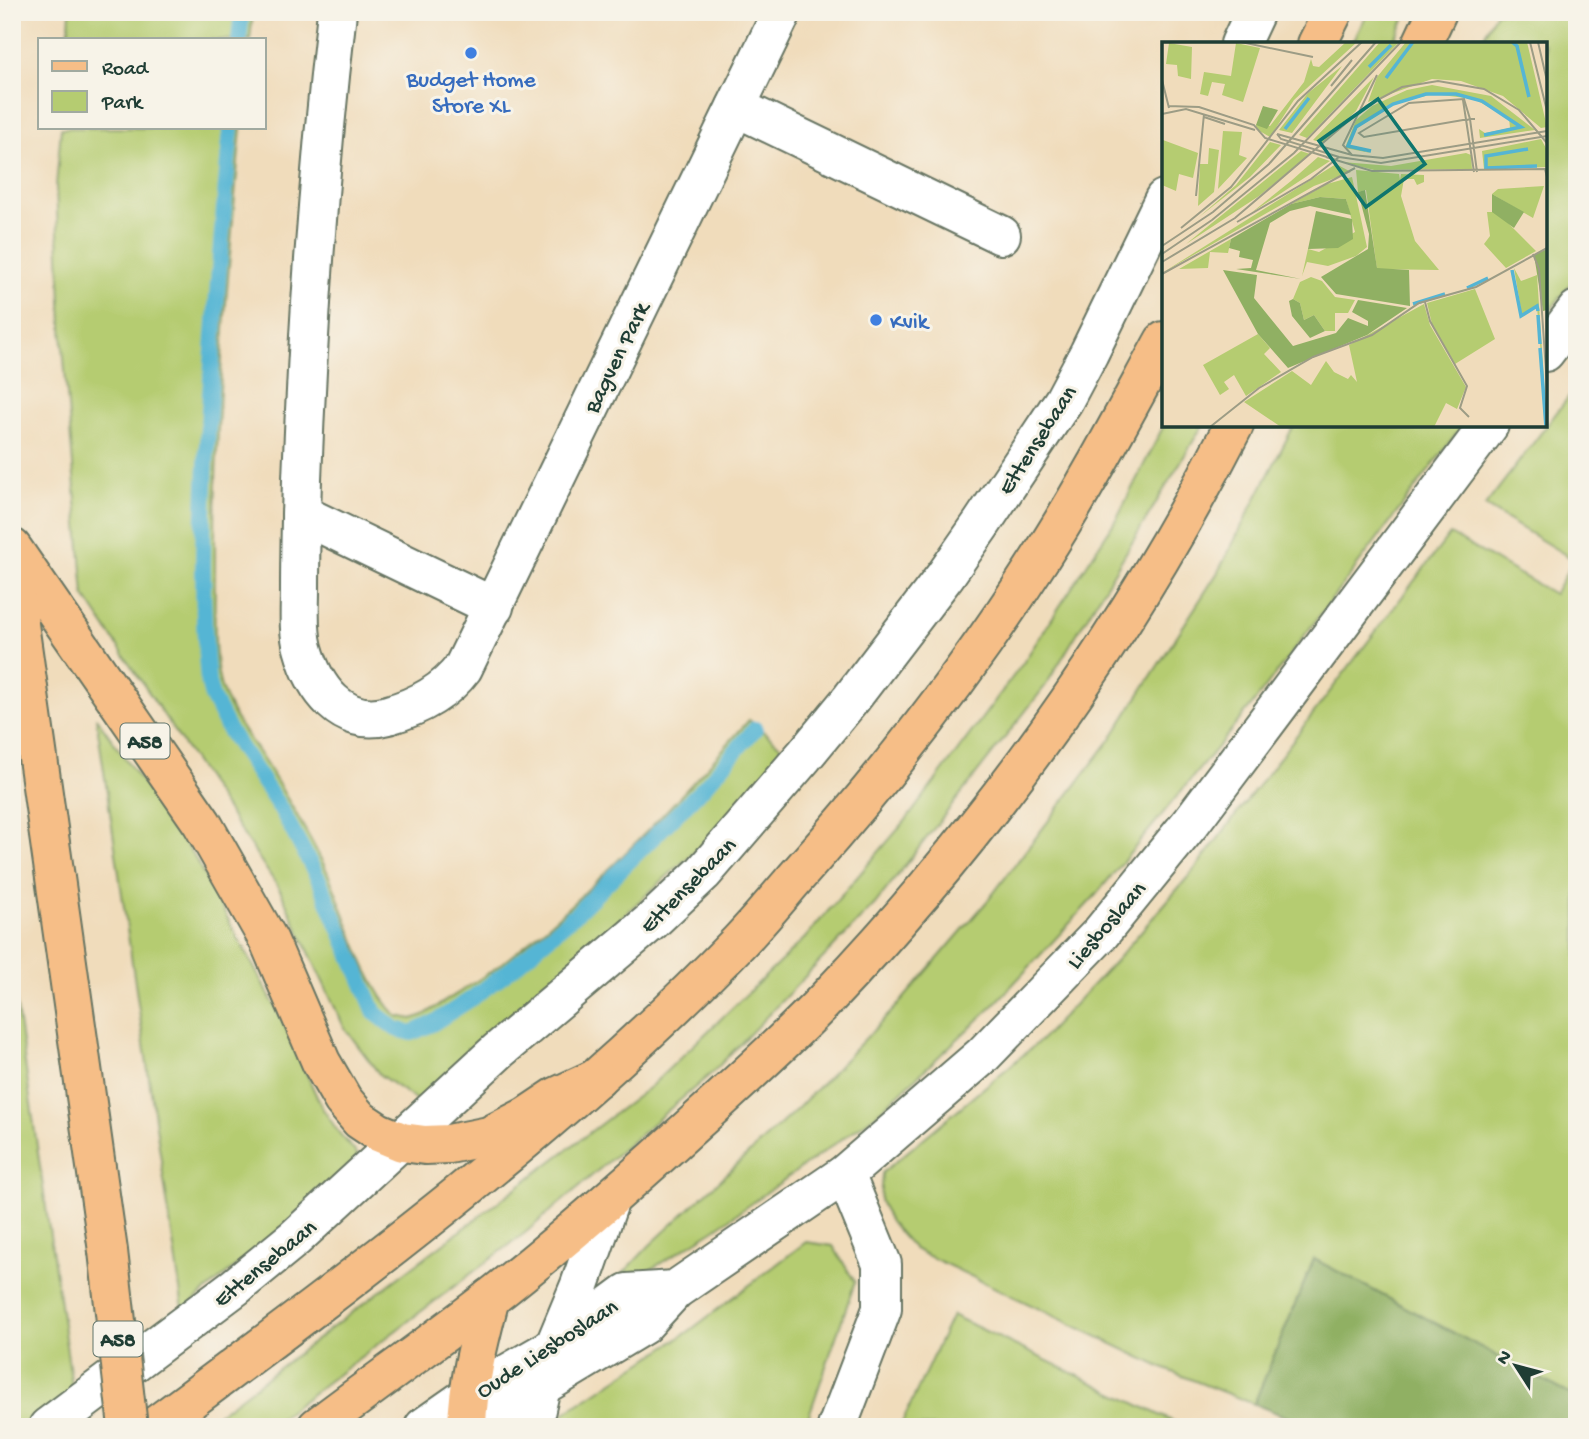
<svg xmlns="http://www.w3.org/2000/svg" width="1589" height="1439" font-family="'Gochi Hand',sans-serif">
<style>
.green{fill:#b5cc71;stroke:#6a8452;stroke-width:2}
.forest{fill:#90b063;stroke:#58764c;stroke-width:2}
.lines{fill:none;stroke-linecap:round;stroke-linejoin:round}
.stream{stroke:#55b5d4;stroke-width:16}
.minor-casing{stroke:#687563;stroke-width:42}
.major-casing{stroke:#687563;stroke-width:42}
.highway-casing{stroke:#687563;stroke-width:42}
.minor{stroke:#fff;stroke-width:38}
.major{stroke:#f6be87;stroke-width:38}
.highway{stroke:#f6be87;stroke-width:38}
.highway-bridge-casing{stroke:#687563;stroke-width:42;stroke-linecap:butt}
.highway-bridge{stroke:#f6be87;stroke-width:38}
.shop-dot{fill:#3f7fe0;stroke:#f7f3e8;stroke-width:2.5}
.labels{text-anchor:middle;stroke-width:6;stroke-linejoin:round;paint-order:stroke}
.shield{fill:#f7f3e8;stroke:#60746a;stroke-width:2}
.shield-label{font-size:21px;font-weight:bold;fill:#1f3d34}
.shop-label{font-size:23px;fill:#366cbe;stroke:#f7f3e8}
.street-label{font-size:23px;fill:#1f3d34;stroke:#f7f3e8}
.inset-river{fill:none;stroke:#55b5d4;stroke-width:3.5}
.inset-road{fill:none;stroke:#9c9c85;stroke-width:2}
.view{fill:#0f766e;fill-opacity:0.15;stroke:#0f766e;stroke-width:3.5}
.inset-edge{fill:none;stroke:#1f3d34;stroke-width:3.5}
</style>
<rect width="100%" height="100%" fill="#f7f3e8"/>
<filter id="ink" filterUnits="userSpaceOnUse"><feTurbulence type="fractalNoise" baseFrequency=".0143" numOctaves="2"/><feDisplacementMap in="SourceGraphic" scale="14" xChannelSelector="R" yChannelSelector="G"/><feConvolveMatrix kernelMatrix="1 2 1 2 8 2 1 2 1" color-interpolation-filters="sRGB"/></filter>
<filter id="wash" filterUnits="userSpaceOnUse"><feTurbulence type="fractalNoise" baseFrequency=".00686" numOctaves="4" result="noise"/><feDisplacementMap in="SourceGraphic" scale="28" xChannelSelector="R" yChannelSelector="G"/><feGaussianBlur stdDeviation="1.57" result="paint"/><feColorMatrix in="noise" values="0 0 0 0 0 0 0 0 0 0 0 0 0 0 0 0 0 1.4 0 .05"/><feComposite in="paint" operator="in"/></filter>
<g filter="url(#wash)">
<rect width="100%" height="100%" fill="#f0dcbb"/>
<g class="green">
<polygon points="70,12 253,12 250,40 68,40"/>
<polygon points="1368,12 1408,12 1392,44 1352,44"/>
<polygon points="1496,12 1577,12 1577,275 1545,317 1545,44 1480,44"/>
<path d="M61,128h180c-13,145 -27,291 -26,437 0,33 -3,93 6,122 9,28 30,53 45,77 21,33 40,66 58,101 22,45 39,117 73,151l15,3 12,-4c28,-19 59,-36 85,-57 88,-70 166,-154 240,-238l39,32 -84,91 -286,258 -38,-26 -36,-48 -64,-137 -196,-295 -21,-248 -7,-160z"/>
<polygon points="1577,386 1577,1398 1314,1259 1254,1404 1167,1370 914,1249 890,1222 880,1201 882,1173 1041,1040 1118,958 1194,870 1450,534 1554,594 1574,560 1485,506"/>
<polygon points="1164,425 1203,425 1046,685 875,904 714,1071 525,1233 268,1427 201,1427 651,1086 805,938 907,819 1023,663 1117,518"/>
<polygon points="1294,425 1463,425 1256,700 1095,896 993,1006 877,1114 715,1229 599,1302 612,1285 650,1245 798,1108 898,1005 989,899 1110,740 1218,572"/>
<polygon points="96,717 195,858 282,1019 321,1106 339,1133 363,1161 183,1310"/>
<polygon points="12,974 73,1393 26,1427 12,1427"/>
<polygon points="806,1242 833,1246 855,1282 805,1427 555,1427 554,1420 688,1332"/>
<polygon points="952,1315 1172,1421 1186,1427 900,1427"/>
</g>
<polygon class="forest" points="1314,1259 1577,1398 1577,1427 1312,1427 1254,1404"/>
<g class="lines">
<g class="stream">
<polyline points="239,40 242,12"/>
<path d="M231,128c-9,99 -17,198 -23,298 -5,85 -8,171 0,256l4,15 16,32 54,82 38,71 55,131 21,16 16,4 20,-9 39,-25 44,-33 63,-54 126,-125 51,-58"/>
</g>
</g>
</g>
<g filter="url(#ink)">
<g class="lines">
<defs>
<g id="minor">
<path d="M337,12c-18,155 -29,311 -35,467 -1,37 -2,74 -2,111 0,20 -2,39 3,58 11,40 39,80 85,67 29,-8 57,-23 75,-47l319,-656"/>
<polyline points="1240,44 1255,12"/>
<polyline points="736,107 1001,235"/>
<polyline points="1545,352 1577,310"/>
<polyline points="301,514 494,607"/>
<polyline points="48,1427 235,1287 295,1238 498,1051 652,921 703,873 804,756 851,699 945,576 982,523 1064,400 1089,353 1164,199"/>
<polyline points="424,1427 467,1397 554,1347 627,1293 675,1290"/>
<polyline points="474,1427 643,1325 675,1290 845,1174 982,1056 1100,934 1192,821 1489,425"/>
<polyline points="532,1427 545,1369 580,1285 609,1202"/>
<polyline points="837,1427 882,1309 882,1264 845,1174"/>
</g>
<g id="major">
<polyline points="1317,44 1333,12"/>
<polyline points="1422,44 1437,12"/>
<path d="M154,1427c203,-151 409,-303 585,-485 23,-24 43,-49 65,-74 86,-97 167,-201 237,-311 45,-70 83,-143 123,-216"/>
<path d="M317,1427c57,-43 115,-84 172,-128 76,-59 148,-123 219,-188 41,-38 82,-74 120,-114 162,-170 299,-363 406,-572"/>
</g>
<g id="highway">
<polyline points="12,548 202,823 269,941 321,1062 343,1100 360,1120 378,1132 402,1142 425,1145 449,1144 489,1136 526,1117 556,1097 597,1078"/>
<polyline points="12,575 108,1251"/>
<path d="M467,1427c1,-45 12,-86 23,-129"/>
</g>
</defs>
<use href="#minor" class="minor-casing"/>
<use href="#major" class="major-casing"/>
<use href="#highway" class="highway-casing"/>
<use href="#minor" class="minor"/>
<use href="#major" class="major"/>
<use href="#highway" class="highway"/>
<defs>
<polyline id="highway-bridge" points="108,1251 128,1427"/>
</defs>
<use href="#highway-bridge" class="highway-bridge-casing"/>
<use href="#highway-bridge" class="highway-bridge"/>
</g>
</g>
<g class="shop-dot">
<circle cx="471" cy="53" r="7"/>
<circle cx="876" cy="320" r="7"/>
</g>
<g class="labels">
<g class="shield">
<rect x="120.5" y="723.5" width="49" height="35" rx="5"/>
<rect x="93.5" y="1321.5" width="49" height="35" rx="5"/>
</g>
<g class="shield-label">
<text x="145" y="748">A58</text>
<text x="118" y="1346">A58</text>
</g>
<g class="shop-label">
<text x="471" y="86">Budget Home<tspan x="471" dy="26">Store XL</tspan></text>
<text x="890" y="328" text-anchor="start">Kvik</text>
</g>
<g class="street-label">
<text transform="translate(615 357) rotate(-64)" y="8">Bagven Park</text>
<text transform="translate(1036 439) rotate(-57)" y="8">Ettensebaan</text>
<text transform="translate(687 884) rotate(-45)" y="8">Ettensebaan</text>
<text transform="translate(1105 924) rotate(-49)" y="8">Liesboslaan</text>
<text transform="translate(264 1262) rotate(-39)" y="8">Ettensebaan</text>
<text transform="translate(546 1347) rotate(-33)" y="8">Oude Liesboslaan</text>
</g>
</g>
<g transform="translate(1162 42)">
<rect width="385" height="385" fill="#f0dcbb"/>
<path d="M184,0h11l-63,58 -24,37 -14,-8v-4l14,1 34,-44 7,-23 2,7 6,1zM218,0h19l-92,96 -8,-3zM244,0h121l20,85 -6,1 -38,-32 -42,-15 -29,-2 -64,23 9,-25zM7,1l23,4 -1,32 -13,-3 -1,-11 -11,-1zM74,1l24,5 -17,54 -21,-7 3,-11 -13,-2 -4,14 -8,-2 4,-22 27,4zM180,24l-50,67 -13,-3 29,-37zM212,35l-18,34 -33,32 -10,-3zM270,43l59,11 44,34 -55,8 -1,-9 6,4 25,-5 -1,-10 -35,-19 -41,-5 -36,9 -41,25 -8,18 23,7 -26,-5 11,-28 16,-14 35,-16zM61,89l19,1 -3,23 8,3 -29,31zM379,97l6,11v17l-63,2 -2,-18zM1,98l35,13 -5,25 -14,-4 -3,17 -14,-6zM108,100l11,3 -31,32 -51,40 37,-32zM47,106l10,2 -5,42 -16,14 2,-42h8zM139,109l9,3 -51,42 -73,48zM304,111l5,2 1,14 -98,1 -32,-8 49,4zM156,115l12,4 -79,52 40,-32zM174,122l15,8 -37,14 -152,87zM194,128l43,4 1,6 1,-6 23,1v7l-7,3 -3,-6h-10l-3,17 14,45 24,29 -62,-1 -11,-79 -8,2zM190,135l15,70 -11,9 -28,10 -21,-4 -5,14 6,-27 11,3 36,-20 -9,-33 -26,-2 -29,7 36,-20zM382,144l-11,32 -41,-24 6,-5zM325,170h10l39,39 -30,17 -22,-24 6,-8zM69,197l-3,14 -18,-1 -2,16 -29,1zM352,226l7,13 16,-6 10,152 -10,-120 -15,9zM149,235l11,4 13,16 20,3 -7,13h-13v18h-10l-11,-16 -10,5 -4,-17 -7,-4 7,-17zM313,247l20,50 -40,25 -23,-40 -5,-21zM262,262l6,21 36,62 -9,22 -11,-6 -12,24h-153l-37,-25 48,-31 19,14 15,-24 8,11 14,7 3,-4 6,7 -8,-37zM96,292l12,14 -6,6 17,18 -35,24 -12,-21 -10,7 5,7 -9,6 -17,-30z" fill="#b5cc71"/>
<path d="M101,64l15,4 -11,19 -11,-4zM203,148l12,78 32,2 1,36 -74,-12 -15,-17 47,-28 1,-15 -11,-42zM330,152l32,18 -10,16 -22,-16zM158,155l26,2 5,16 -41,-9 -20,5 -20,12 -14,47 45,9 -65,-10 15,-1 2,-8 -14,-3 1,-6 -11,-3 2,-9 60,-35zM154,169l36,8 1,20 -15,9 -30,1zM385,207v61l-4,1 -9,-56zM61,228l34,5 -3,23 39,48 43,-13 12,-15 20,8v-5l-16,-9 6,-12 49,8 -40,27 -79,33 -30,-34zM131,257l7,4 4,17 10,-5 11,16 -15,7 -18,-22 -3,-15z" fill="#90b063"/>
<path class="inset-river" d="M350,0l5,4 12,51M207,25l22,-22M224,36l27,-36M123,87l24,-31M366,107l-42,7v12l51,-2M209,109l-23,-5 8,-19 37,-23 33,-10h30l26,7 39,26 -37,8M350,228l9,46 16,-10 1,5M305,246l21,-10M251,262l32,-10M376,273l2,29M378,306l6,79"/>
<path class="inset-road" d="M79,0l72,15M368,0l17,69M376,0l9,39M0,38l7,28M169,44l21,-26M301,58l11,72M6,64l31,1 55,18 11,13 62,19M0,72l24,-5 69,21M42,75l21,7M313,77h-5l-3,1h-4l-99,17 -5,-4 50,-30 55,-4 6,20 7,53M115,92l4,5 58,18 42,6 166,-27M115,92l75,21 31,3 164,-27M190,113l-9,-10 34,-70M164,115l46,14 173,-2 2,8M34,154l8,-82M75,180l74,-43 28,-22M19,186l50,-41 67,-86 64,-59M0,204l51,-34 56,-48 107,-122M0,212l50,-34 82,-67 107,-111M371,212l6,15 8,116M0,220l73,-44 131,-112 36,-19 36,-6 46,8 35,21 28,33M0,232l193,-106M263,260l5,19 37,65 -7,22 9,9M48,385l49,-39 54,-31 59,-22 47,-32 57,-16 71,-39"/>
<path class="view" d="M216,57l47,65 -59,43 -47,-66z"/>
<rect width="385" height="385" class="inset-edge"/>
</g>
<rect width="1589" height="1439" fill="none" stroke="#f7f3e8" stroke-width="42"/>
<rect x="38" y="38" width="228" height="91" fill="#f7f3e8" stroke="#a1aaa0" stroke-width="2"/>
<rect x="52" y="61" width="35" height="10" fill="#f6be87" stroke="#a1aaa0" stroke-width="2"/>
<text x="102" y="74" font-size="21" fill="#1f3d34">Road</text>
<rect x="52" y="91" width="35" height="21" fill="#b5cc71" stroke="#a1aaa0" stroke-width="2"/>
<text x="102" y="108" font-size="21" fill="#1f3d34">Park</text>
<g transform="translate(1516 1366) rotate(306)" stroke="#f7f3e8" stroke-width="5" paint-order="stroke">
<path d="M0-5L12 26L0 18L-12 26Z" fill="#1f3d34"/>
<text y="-10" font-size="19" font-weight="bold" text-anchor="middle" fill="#1f3d34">N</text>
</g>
</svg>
